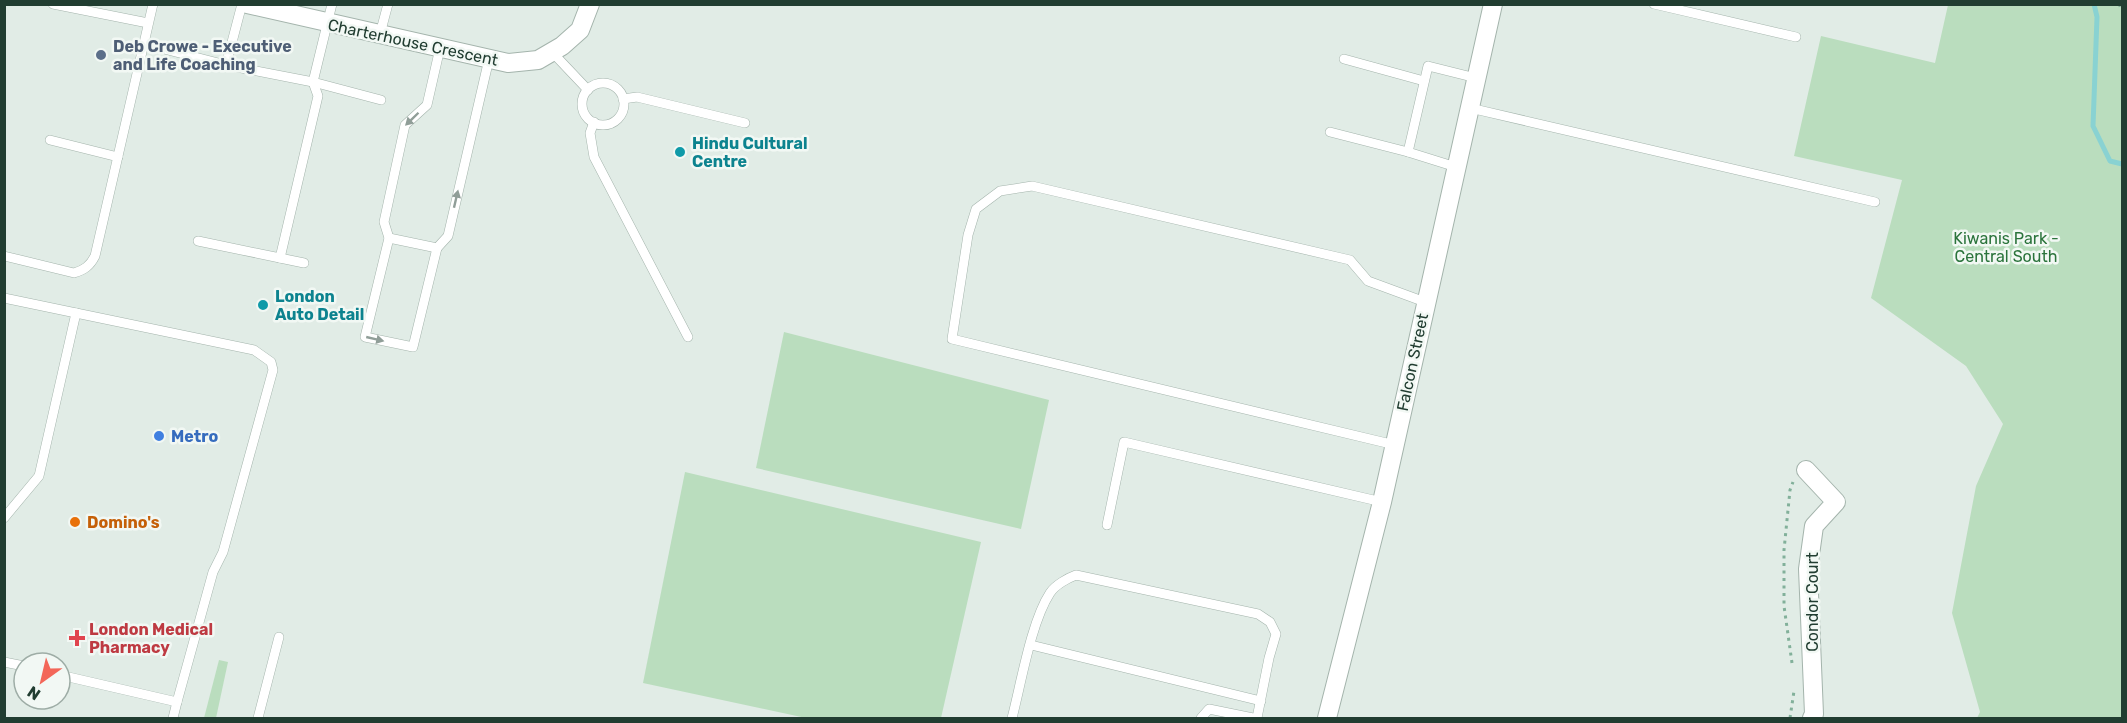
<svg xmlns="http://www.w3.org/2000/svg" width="2127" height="723" font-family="Rubik,sans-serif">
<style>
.green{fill:#baddbe}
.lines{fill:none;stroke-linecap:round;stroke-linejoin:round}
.stream{stroke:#89d2d2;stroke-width:5}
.lane-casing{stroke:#a4b4ac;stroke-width:10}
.street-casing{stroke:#a4b4ac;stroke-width:20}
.path{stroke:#82b09a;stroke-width:3;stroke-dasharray:3 4.5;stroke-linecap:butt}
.lane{stroke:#fff;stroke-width:9}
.street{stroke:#fff;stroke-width:18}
.oneway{fill:#909e98}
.service-dot{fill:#5c6f8a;stroke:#f2f8f4;stroke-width:2}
.culture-dot{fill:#0f9aa8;stroke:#f2f8f4;stroke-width:2}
.shop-dot{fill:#3f7fe0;stroke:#f2f8f4;stroke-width:2}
.food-dot{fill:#e8710a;stroke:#f2f8f4;stroke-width:2}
.health-dot{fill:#e0444e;stroke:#f2f8f4;stroke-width:2}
.labels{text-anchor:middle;stroke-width:5;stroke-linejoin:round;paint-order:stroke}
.street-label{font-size:16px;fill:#213d31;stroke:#f2f8f4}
.service-label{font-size:16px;font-weight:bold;fill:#4e5e75;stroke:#f2f8f4;text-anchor:start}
.culture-label{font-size:16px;font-weight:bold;fill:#0d838f;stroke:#f2f8f4;text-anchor:start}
.park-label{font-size:16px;fill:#2b743c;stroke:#f2f8f4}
.shop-label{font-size:16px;font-weight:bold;fill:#366cbe;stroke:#f2f8f4;text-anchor:start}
.food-label{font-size:16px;font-weight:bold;fill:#c56008;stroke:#f2f8f4;text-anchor:start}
.health-label{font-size:16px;font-weight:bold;fill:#be3a42;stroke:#f2f8f4;text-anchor:start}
</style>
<rect width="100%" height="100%" fill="#e1ece6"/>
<g class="green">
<polygon points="1948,5 2122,5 2122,718 1977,718 1980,712 1952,613 1976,486 2003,424 1966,366 1871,298 1902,180 1794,156 1821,36 1935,63"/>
<polygon points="784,332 1049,400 1021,529 756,468"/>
<polygon points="685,472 981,542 941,718 806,718 643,683"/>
<polygon points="219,660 228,662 216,718 204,718"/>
</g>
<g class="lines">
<polyline class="stream" points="2094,4 2097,17 2093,126 2110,161 2122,164"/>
<defs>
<g id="lane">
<polyline points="53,4 148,23"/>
<polyline points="242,4 226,65 313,82 381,100"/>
<polyline points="1654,4 1796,37"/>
<polyline points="380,34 388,4"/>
<polyline points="440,48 427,105 405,125 384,222 389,238 365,337 413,347 437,248 448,236 489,59"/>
<polyline points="164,49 226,65"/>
<polyline points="552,52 588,90"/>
<polyline points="1344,59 1424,81"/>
<circle cx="603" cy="104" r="21"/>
<polyline points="623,99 637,97 745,123"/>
<polyline points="1470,108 1875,202"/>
<polyline points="594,122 590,133 594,157 688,337"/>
<polyline points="1330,132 1408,152"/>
<polyline points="50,140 118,157"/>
<polyline points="1456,167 1408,152 1428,66 1476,78"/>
<polyline points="389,238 437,248"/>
<polyline points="198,241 280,258 318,96 313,82 332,4"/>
<path d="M4,256l70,17c10,-3 16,-7 21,-17l58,-252"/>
<polyline points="280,258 304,263"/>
<polyline points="4,298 76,313 39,476 4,518"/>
<polyline points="76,313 254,350 271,362 273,370 223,552 213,572 177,702"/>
<polyline points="1395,445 952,339 968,235 976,209 1000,191 1032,186 1350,260 1368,281 1425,302"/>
<polyline points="1107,525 1124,442 1382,502"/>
<polyline points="1031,645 1261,701"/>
<polyline points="4,662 24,666"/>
<polyline points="60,675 177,702 173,718"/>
<polyline points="258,718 279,637"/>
<path d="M1012,718c9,-34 19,-96 38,-125 5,-8 18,-15 26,-18l182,39 12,8 6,12 -7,24 -12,60"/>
<polyline points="1201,718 1209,709 1253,718"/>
</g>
<g id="street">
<polyline points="247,4 508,63 538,60 562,46 580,30 590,4"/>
<polyline points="1806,470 1836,502 1814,526 1808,569 1814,714 1812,718"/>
<polyline points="1327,718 1382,502 1493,4"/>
</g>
</defs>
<use href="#lane" class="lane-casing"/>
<use href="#street" class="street-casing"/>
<g class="path">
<polyline points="2119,4 2122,11"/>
<polyline points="1792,663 1784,606 1784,550 1790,490 1793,482"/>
<polyline points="1790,718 1794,691"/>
</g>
<use href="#lane" class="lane"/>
<use href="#street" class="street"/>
</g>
<defs><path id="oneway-solid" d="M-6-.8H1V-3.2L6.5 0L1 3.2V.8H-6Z" transform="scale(1.5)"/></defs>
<g class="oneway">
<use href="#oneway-solid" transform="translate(412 119) rotate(136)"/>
<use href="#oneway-solid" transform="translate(456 199) rotate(-77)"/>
<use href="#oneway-solid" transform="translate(375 339) rotate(13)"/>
</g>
<circle class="service-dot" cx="101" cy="55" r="6"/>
<g class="culture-dot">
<circle cx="680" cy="152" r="6"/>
<circle cx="263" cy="305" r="6"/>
</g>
<circle class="shop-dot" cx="159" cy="436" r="6"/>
<circle class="food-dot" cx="75" cy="522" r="6"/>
<path class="health-dot" d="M74 629h6v6h6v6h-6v6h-6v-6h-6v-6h6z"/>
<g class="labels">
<g class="street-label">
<text transform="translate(413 42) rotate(12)" y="6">Charterhouse Crescent</text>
<text transform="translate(1412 362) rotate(-78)" y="6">Falcon Street</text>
<text transform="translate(1812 602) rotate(-90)" y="6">Condor Court</text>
</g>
<g class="service-label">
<text x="113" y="52">Deb Crowe - Executive<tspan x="113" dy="18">and Life Coaching</tspan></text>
</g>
<g class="culture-label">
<text x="692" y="149">Hindu Cultural<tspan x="692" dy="18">Centre</tspan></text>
<text x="275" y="302">London<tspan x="275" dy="18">Auto Detail</tspan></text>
</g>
<g class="park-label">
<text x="2006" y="244">Kiwanis Park -<tspan x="2006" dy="18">Central South</tspan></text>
</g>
<g class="shop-label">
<text x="171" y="442">Metro</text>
</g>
<g class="food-label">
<text x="87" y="528">Domino's</text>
</g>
<g class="health-label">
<text x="89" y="635">London Medical<tspan x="89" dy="18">Pharmacy</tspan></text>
</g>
</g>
<rect width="2127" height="723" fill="none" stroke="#213d31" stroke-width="12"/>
<g transform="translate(42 681) rotate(214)"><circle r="28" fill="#f2f8f4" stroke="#9eada6" stroke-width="1.5"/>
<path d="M0-4.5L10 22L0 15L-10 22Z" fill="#f36759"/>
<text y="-9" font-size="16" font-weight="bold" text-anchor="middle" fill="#213d31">N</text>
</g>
</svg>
